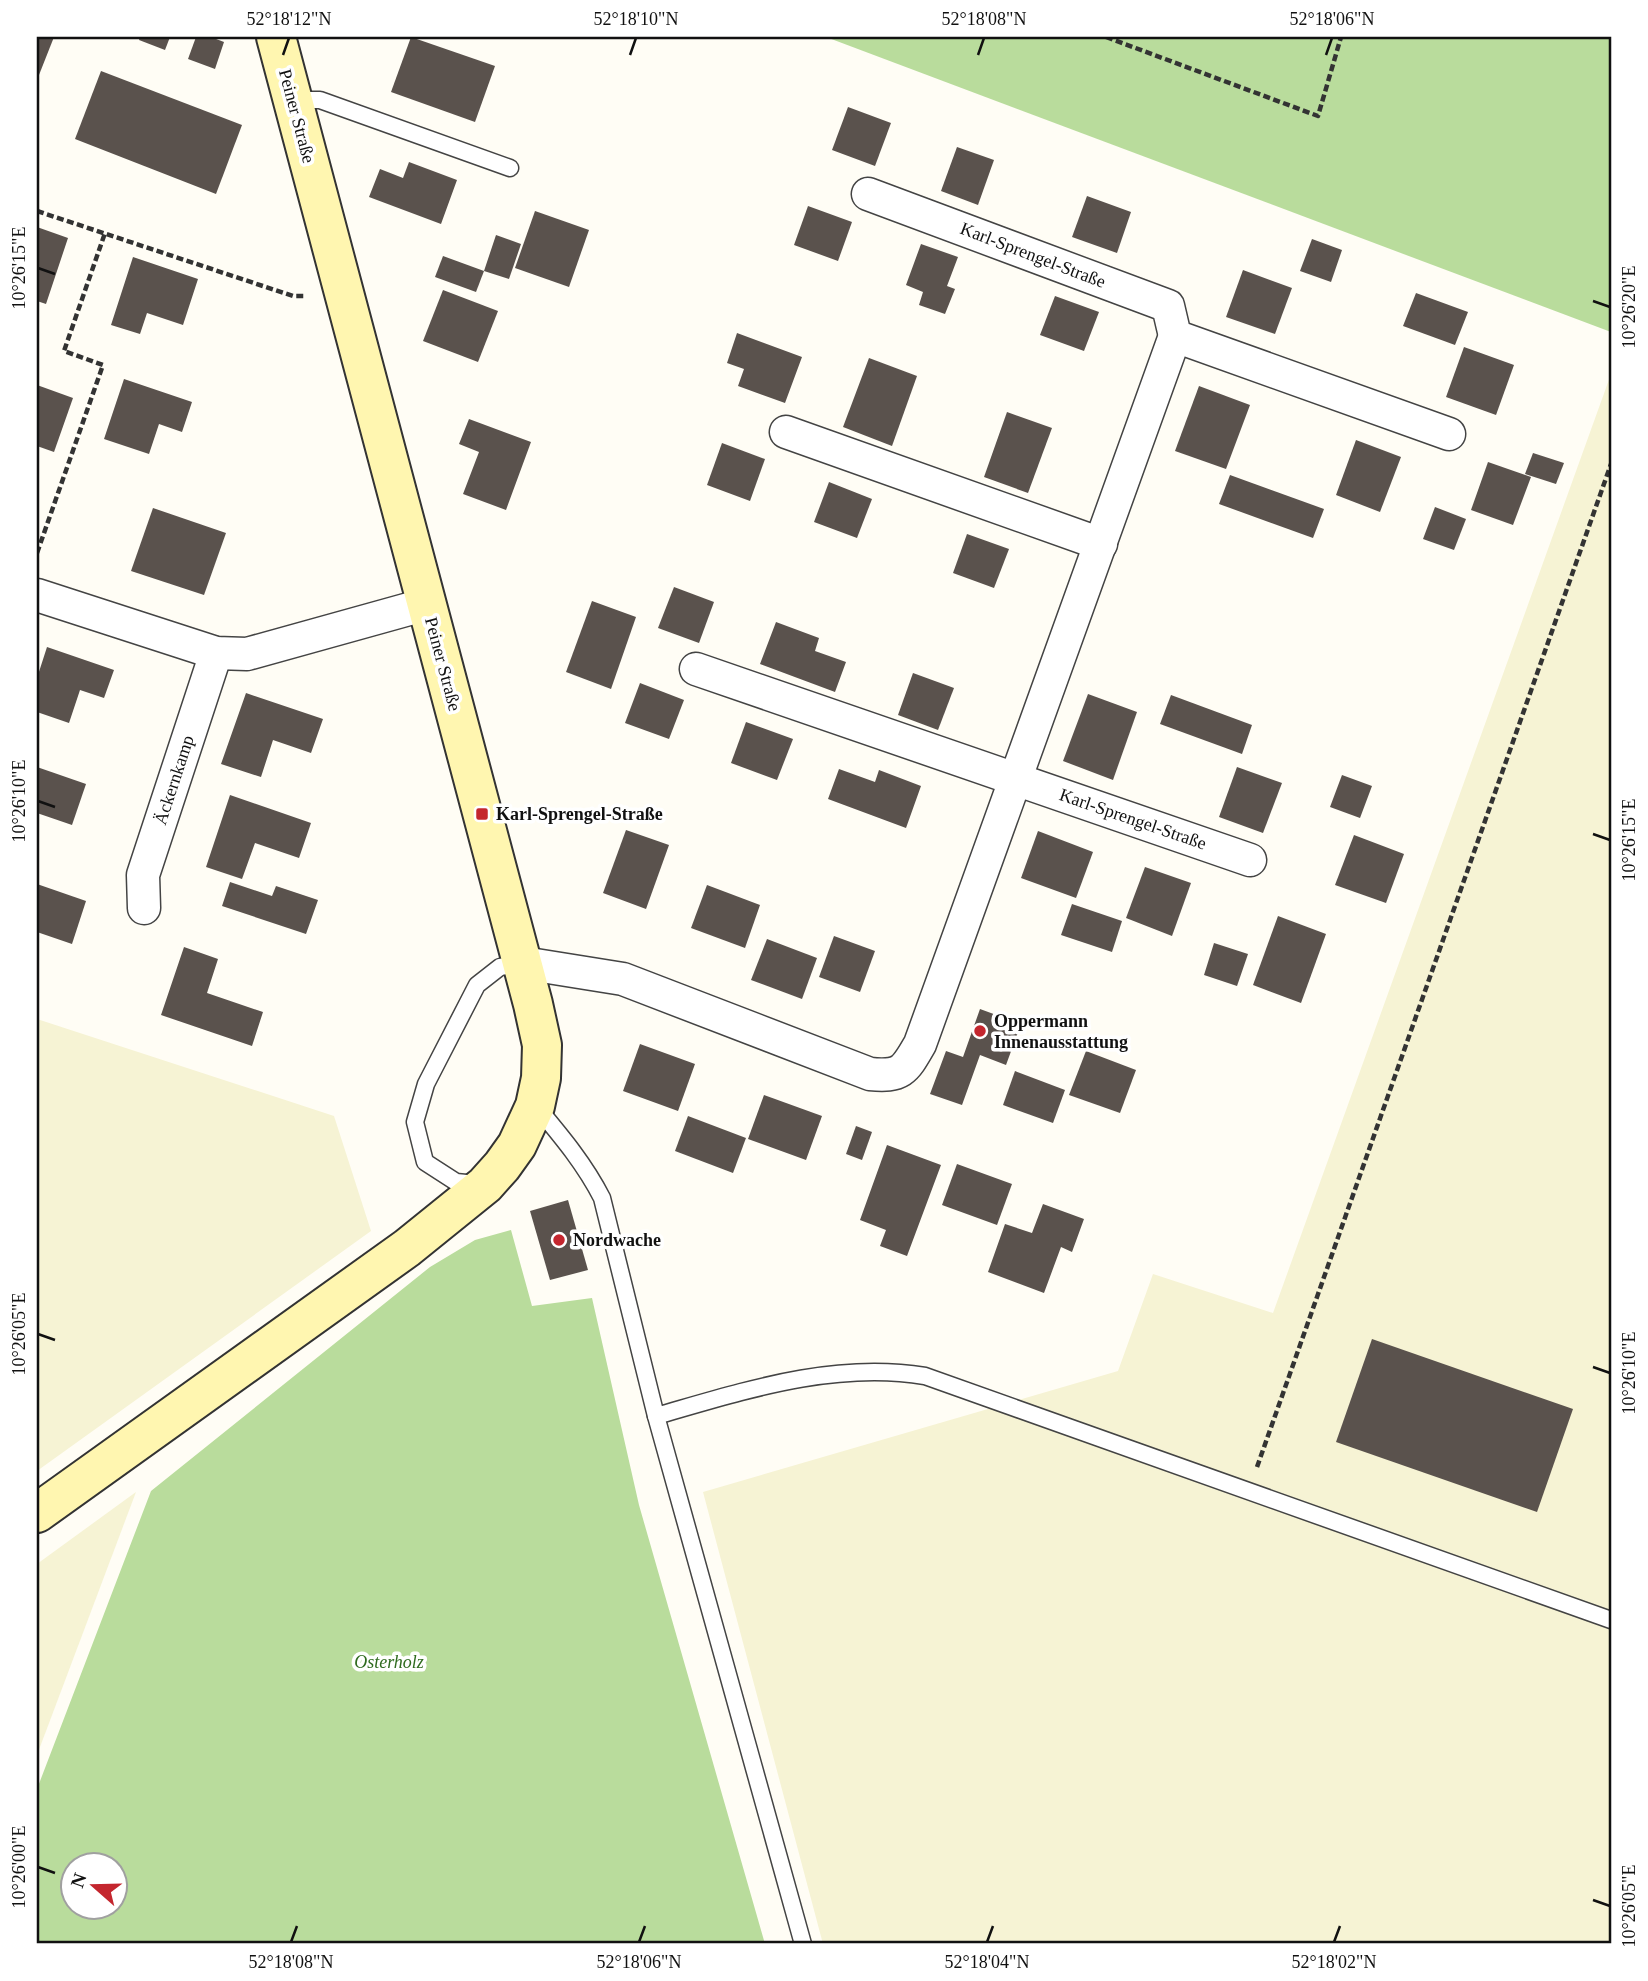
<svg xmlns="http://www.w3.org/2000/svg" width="1648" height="1981" font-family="Georgia,serif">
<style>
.farmland{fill:#f6f3d4}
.forest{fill:#b9dc9c;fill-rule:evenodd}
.building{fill:#5a524d}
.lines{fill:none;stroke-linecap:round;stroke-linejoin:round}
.service-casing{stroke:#444;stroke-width:19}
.minor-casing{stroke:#444;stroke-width:35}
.secondary-casing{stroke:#333;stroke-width:42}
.path{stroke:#333;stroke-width:4.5;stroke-dasharray:7 3.5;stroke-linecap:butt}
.service{stroke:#fff;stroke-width:16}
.minor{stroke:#fff;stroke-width:32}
.secondary{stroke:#fff6b0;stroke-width:38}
.ticks{fill:none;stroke:#111;stroke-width:2.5}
.poi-dot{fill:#c4262e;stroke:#fff;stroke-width:2.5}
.labels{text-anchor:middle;stroke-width:7;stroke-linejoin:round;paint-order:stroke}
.street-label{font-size:18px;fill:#111;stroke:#fff}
.poi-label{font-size:18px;font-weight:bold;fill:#111;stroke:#fff;text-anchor:start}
.park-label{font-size:18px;font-style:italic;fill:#2f6b1f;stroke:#fff}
.neatline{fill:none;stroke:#111;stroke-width:2.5}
.ticks-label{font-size:18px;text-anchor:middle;fill:#111}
</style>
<rect width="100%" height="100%" fill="#fffdf5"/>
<g class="farmland">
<polygon points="1611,374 1611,1944 823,1944 703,1492 1118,1371 1153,1274 1273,1313"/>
<polygon points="37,1019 334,1116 371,1231 37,1471"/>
<polygon points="136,1492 37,1755 37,1564"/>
</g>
<g class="forest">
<polygon points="826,37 1611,37 1611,332"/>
<path d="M511,1230l21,76 60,-8 47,207 126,439h-728v-155l114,-298 279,-224 45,-27zM74,1866h42v42h-42z"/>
</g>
<g class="building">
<polygon points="37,37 54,37 37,80"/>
<polygon points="140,37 170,37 165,50 139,40"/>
<polygon points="196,37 211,37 224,42 215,69 188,59"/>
<polygon points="411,37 495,66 475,122 391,92"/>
<polygon points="101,71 242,125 216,194 75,139"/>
<polygon points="848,107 891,123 875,166 832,150"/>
<polygon points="957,147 994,160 978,205 941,191"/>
<polygon points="409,162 457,180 441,224 369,197 380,169 403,178"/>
<polygon points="1087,196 1131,212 1117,253 1072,237"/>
<polygon points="808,206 852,222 838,261 794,245"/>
<polygon points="535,211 589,230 569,287 515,268"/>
<polygon points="37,227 68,238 46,304 37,301"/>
<polygon points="496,235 521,244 509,279 484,271"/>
<polygon points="1312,239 1342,250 1331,282 1300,271"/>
<polygon points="921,244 958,257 947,286 955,289 945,314 919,305 923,292 906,285"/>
<polygon points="443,256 484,271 476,292 435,277"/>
<polygon points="133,257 198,279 183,325 147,313 140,334 111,325"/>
<polygon points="1243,270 1292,288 1275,334 1226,317"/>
<polygon points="443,290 498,311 478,362 423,341"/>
<polygon points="1416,293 1468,312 1455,345 1403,326"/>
<polygon points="1055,296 1099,312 1084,351 1040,335"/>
<polygon points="737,333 802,357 785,403 738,386 744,369 727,363"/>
<polygon points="1464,347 1514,365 1496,415 1446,397"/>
<polygon points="869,358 917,376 892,446 843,427"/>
<polygon points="124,379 192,402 182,432 159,424 149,454 104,439"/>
<polygon points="37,385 73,398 54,452 37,446"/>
<polygon points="1199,386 1250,405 1226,469 1175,451"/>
<polygon points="1007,412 1052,428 1028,493 984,477"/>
<polygon points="469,419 531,442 506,510 463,494 479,452 459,444"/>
<polygon points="1356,440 1401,457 1380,512 1336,495"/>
<polygon points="722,443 765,459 750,501 707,485"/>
<polygon points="1533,453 1564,463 1556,484 1525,474"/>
<polygon points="1488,462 1531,477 1513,525 1471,510"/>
<polygon points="1230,475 1324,509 1313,538 1219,504"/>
<polygon points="829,482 872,499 857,538 814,522"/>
<polygon points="1435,507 1466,519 1454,550 1423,539"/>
<polygon points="153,508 226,533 204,595 131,571"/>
<polygon points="967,534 1009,549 994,588 953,573"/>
<polygon points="674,587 714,602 699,643 658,628"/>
<polygon points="592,601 636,617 611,689 566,672"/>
<polygon points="776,622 819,638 815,651 846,662 835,692 760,664"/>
<polygon points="47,647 114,670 104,698 80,690 69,723 37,712 37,678"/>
<polygon points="913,673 954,688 938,730 898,715"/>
<polygon points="640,683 684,700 669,739 625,723"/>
<polygon points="246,693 323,719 311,753 273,740 261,777 221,764"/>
<polygon points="1088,694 1137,712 1113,780 1063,761"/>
<polygon points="1171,695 1252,725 1242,754 1160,724"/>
<polygon points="746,722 793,739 777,780 731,763"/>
<polygon points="37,767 86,784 72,825 37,813"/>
<polygon points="1237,767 1282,783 1263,833 1219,817"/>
<polygon points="839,769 875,782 879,770 921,786 906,828 828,799"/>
<polygon points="1342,775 1372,786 1360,818 1330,807"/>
<polygon points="230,795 311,823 299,858 255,843 242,879 206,867"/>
<polygon points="626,830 669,845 646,909 603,893"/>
<polygon points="1038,831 1093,852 1076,898 1021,878"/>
<polygon points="1354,835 1404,854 1386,903 1335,885"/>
<polygon points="1145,867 1191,883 1172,936 1126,918"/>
<polygon points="230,882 272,896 276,886 318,900 306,934 222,906"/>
<polygon points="37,884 86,901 72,944 37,932"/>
<polygon points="707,885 760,905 745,948 691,928"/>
<polygon points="1072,904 1122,921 1112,952 1061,935"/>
<polygon points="1278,916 1326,934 1301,1003 1253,985"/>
<polygon points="834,936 875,951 860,992 819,977"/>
<polygon points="767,939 817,958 802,999 751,980"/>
<polygon points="1214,943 1248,954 1237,986 1204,975"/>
<polygon points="184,947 218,959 207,993 263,1012 252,1046 161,1015"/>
<polygon points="980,1009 1021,1024 1006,1065 980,1055 962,1105 930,1094 946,1051 963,1057"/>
<polygon points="640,1044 695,1064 678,1111 623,1091"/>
<polygon points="1086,1051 1136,1070 1120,1113 1069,1095"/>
<polygon points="1015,1071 1065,1090 1053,1123 1003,1105"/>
<polygon points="764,1095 822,1116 806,1160 748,1139"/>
<polygon points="688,1116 746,1138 733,1173 675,1151"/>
<polygon points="856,1126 872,1132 862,1160 846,1154"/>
<polygon points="887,1145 941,1165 907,1256 880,1246 886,1230 860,1220"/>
<polygon points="957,1164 1012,1184 997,1225 942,1205"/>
<polygon points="568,1200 588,1270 550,1280 530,1211"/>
<polygon points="1043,1204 1084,1219 1072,1252 1061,1247 1044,1293 988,1272 1005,1224 1032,1233"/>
<polygon points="1372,1339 1573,1409 1537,1512 1336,1442"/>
</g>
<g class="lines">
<defs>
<g id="service">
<polyline points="293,100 320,100 510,168"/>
<path d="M536,1106c25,30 48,57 66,92l54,218 147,528"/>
<polyline points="477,1184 456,1182 425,1162 415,1122 426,1084 477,985 500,967 523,963"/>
<path d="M656,1416c88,-25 177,-55 269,-40l686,244"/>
</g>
<g id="minor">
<polyline points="868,194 1168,306 1175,336 1449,434"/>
<polyline points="786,432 1101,544"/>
<polyline points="37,595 216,653 247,654 427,604"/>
<polyline points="696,669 1250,860"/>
<polyline points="144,908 143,875 216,653"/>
<path d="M523,963l100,16 247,95c32,3 35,-4 50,-30l255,-708"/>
</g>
<polyline id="secondary" points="37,1513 407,1248 485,1185 502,1166 517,1145 535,1106 541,1078 542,1045 533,1004 276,37"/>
</defs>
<use href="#service" class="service-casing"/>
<use href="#minor" class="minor-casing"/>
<use href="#secondary" class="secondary-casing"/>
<g class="path">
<polyline points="1106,37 1318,116 1341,37"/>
<polyline points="37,211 293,296 306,296"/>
<polyline points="37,553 103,365 64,351 105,233"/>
<polyline points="1257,1467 1611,464"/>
</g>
<use href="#service" class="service"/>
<use href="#minor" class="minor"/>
<use href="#secondary" class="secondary"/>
</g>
<path class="ticks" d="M283,55l6,-17M630,55l6,-17M978,55l6,-17M1326,55l6,-17M38,268l17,6M1593,301l17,6M38,801l17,6M1593,834l17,6M38,1334l17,6M1593,1367l17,6M38,1867l17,6M1593,1900l17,6M291,1942l6,-16M639,1942l6,-16M987,1942l6,-16M1334,1942l6,-16"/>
<g class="poi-dot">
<rect x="475" y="807" width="14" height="14" rx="3.5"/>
<circle cx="980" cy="1031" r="7"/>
<circle cx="559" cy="1240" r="7"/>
</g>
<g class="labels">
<g class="street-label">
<text transform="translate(297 116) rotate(75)" y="6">Peiner Straße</text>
<text transform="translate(1033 255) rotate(21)" y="6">Karl-Sprengel-Straße</text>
<text transform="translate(443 664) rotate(75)" y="6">Peiner Straße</text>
<text transform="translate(174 780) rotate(-72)" y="6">Äckernkamp</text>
<text transform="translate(1133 819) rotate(19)" y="6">Karl-Sprengel-Straße</text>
</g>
<g class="poi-label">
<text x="496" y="820">Karl-Sprengel-Straße</text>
<text x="994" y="1027">Oppermann<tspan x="994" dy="21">Innenausstattung</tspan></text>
<text x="573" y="1246">Nordwache</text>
</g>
<g class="park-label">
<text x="389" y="1668">Osterholz</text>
</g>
</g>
<rect width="1648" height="1981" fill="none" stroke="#ffffff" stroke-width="77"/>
<g transform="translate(94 1886) rotate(290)"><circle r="33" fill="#ffffff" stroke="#a0a0a0" stroke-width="2"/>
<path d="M0-5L12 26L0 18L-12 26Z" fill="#c4262e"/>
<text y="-10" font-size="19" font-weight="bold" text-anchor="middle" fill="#111111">N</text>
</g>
<rect x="38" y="38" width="1572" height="1904" class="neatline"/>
<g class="ticks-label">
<text x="289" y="25">52°18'12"N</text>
<text x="636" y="25">52°18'10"N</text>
<text x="984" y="25">52°18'08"N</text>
<text x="1332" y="25">52°18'06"N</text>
<text transform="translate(19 268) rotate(-90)" y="6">10°26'15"E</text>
<text transform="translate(1629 307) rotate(-90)" y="6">10°26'20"E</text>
<text transform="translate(19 801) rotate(-90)" y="6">10°26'10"E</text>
<text transform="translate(1629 840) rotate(-90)" y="6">10°26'15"E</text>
<text transform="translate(19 1334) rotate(-90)" y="6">10°26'05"E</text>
<text transform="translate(1629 1373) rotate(-90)" y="6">10°26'10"E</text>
<text transform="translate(19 1867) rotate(-90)" y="6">10°26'00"E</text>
<text transform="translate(1629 1906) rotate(-90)" y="6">10°26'05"E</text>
<text x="291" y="1968">52°18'08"N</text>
<text x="639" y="1968">52°18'06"N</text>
<text x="987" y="1968">52°18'04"N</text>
<text x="1334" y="1968">52°18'02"N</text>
</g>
</svg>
